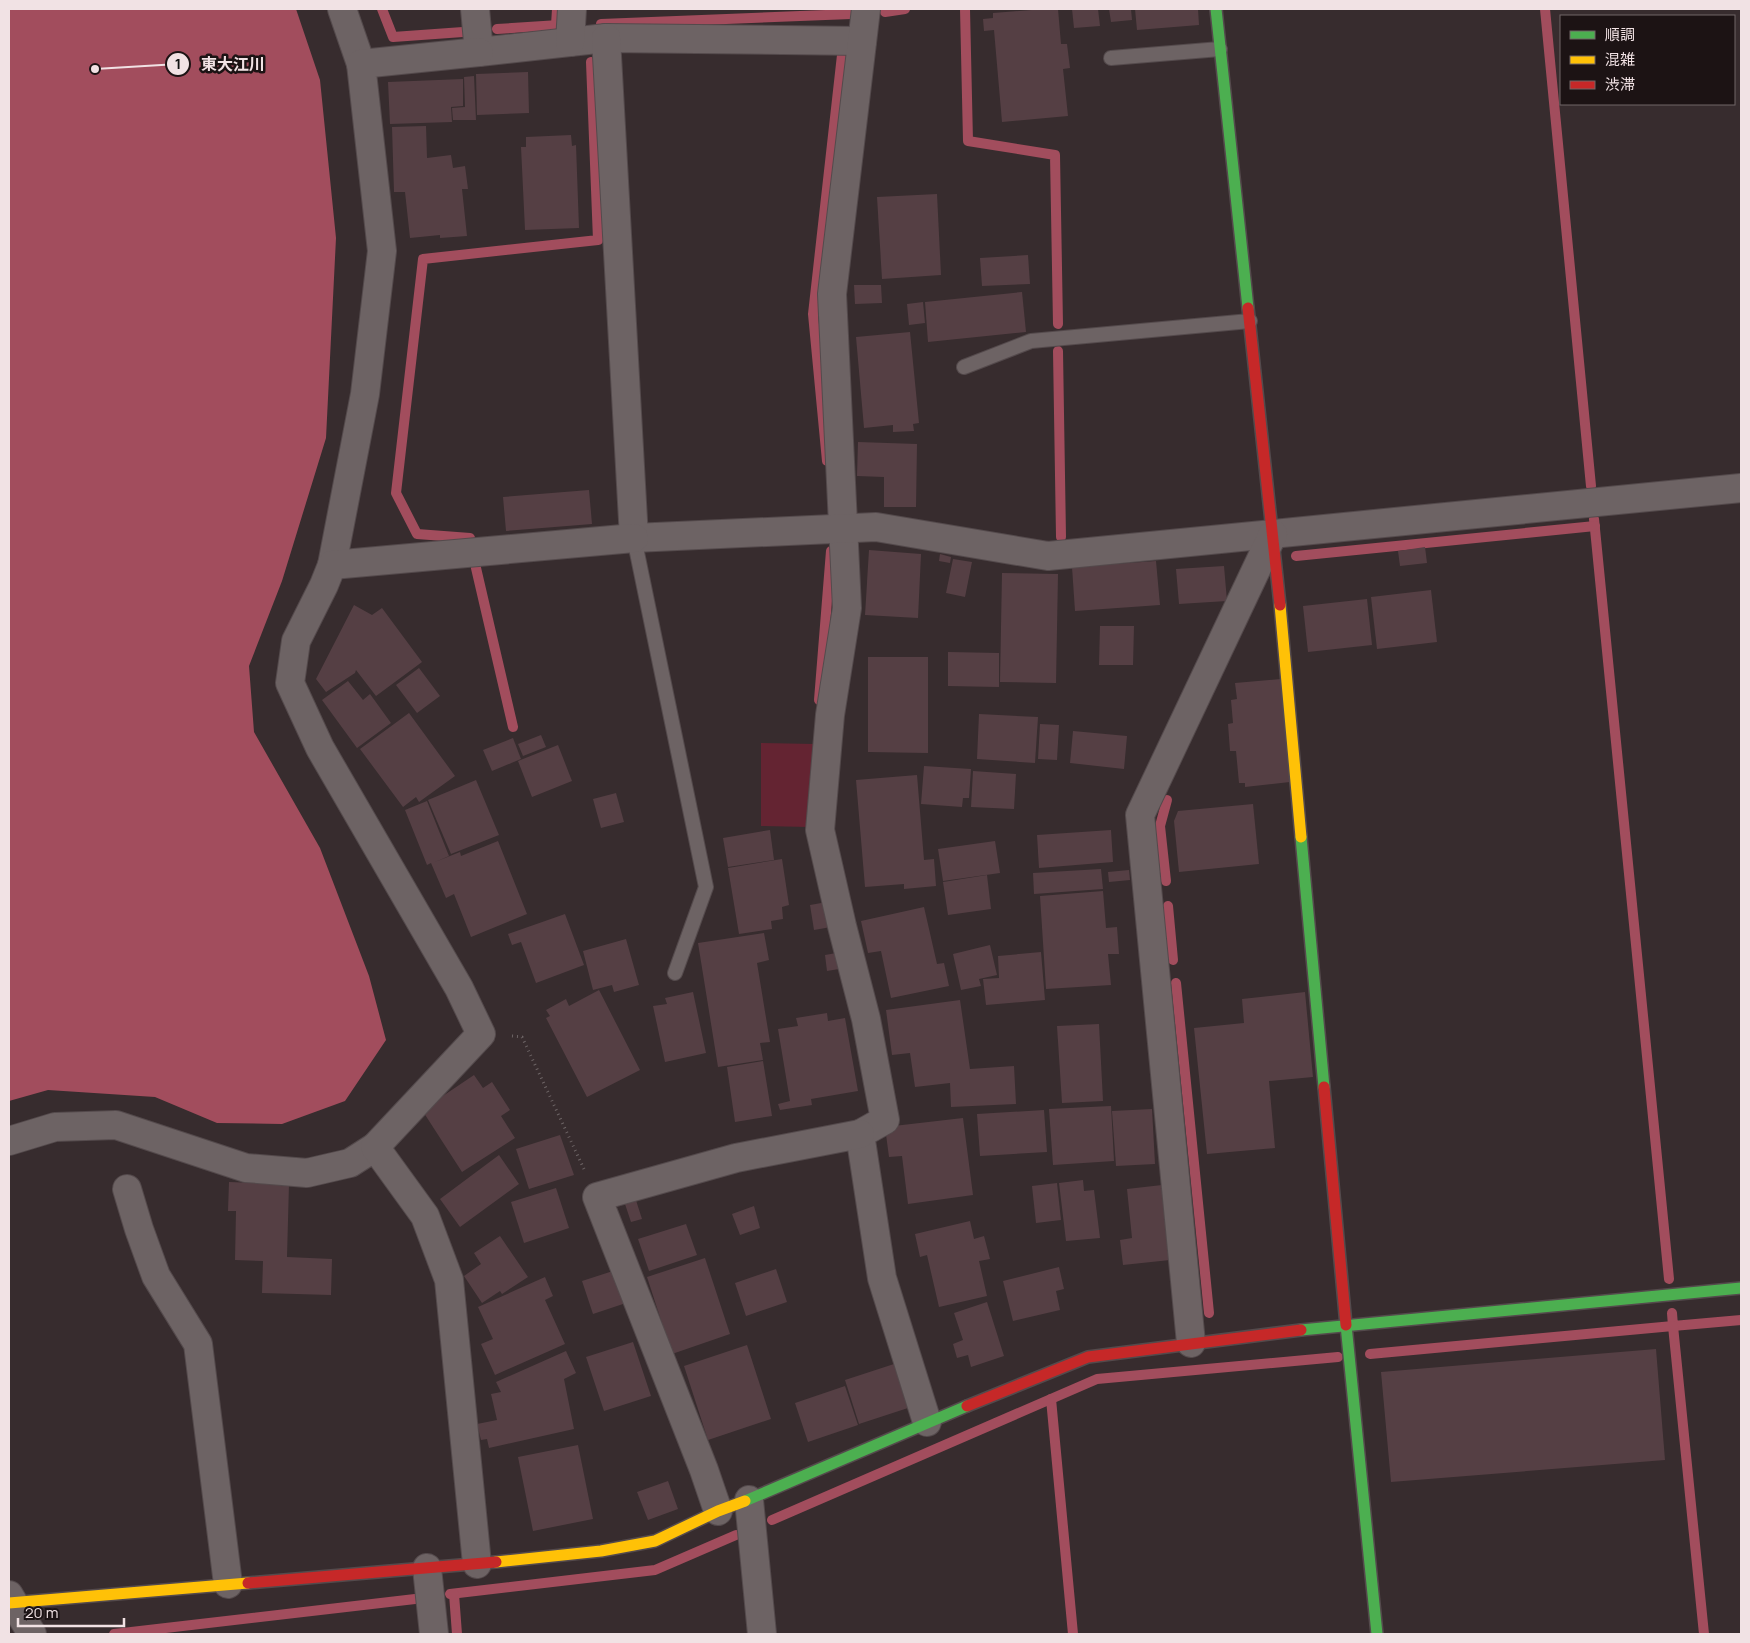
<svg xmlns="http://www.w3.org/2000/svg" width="1750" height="1643" font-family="Manrope,'Noto Sans JP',sans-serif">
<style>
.green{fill:#642432}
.water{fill:#a24d5d}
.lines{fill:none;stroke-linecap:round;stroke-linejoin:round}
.stream{stroke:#a24d5d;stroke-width:10}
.building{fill:#553f44}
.lane-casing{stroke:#544a4c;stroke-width:16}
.street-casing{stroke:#544a4c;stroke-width:30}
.fast-casing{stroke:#544a4c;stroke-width:14}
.slow-casing{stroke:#544a4c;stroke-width:14}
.jam-casing{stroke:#544a4c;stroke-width:14}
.path{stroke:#6d6465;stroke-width:3;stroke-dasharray:1 4;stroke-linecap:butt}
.lane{stroke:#6d6364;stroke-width:14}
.street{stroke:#6d6364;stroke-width:28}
.fast{stroke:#4caf50;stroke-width:11}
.slow{stroke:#ffc107;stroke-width:11}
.jam{stroke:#c62828;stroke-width:11}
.leader{fill:none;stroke:#f1e2e4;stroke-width:2}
.callout-dot{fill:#f1e2e4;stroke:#1c1314;stroke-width:2}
.mark-label{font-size:15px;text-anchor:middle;font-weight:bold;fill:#111}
.callout-label{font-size:16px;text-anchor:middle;font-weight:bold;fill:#f1e2e4;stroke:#1c1314;stroke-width:5;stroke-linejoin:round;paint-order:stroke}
</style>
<rect width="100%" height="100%" fill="#372c2e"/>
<polygon class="green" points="761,743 815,744 809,827 761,826"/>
<polygon class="water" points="9,9 296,9 320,80 336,238 326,438 282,581 249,666 254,732 320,848 369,976 386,1040 345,1101 282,1124 217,1123 155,1097 48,1090 9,1101"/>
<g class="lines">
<g class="stream">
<polyline points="382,9 393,37 463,32"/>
<polyline points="965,9 968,141 1055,155 1058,324"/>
<polyline points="1545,9 1591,486"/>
<polyline points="885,12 905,9"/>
<polyline points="601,24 851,14"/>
<polyline points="556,25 557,9"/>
<polyline points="497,29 559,25"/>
<polyline points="1058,351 1061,537"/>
<polyline points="827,461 813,314 842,55"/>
<polyline points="1594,519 1669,1279"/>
<polyline points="470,538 417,534 396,493 423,259 598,240 591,62"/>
<polyline points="1296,556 1595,526"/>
<polyline points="476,568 513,727"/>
<polyline points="819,700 831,551"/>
<polyline points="1166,881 1160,826 1167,800"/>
<polyline points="1168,906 1173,960"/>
<polyline points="1176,983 1209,1313"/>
<polyline points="1672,1313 1673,1326 1741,1320"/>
<polyline points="1370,1354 1673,1326 1704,1634"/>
<polyline points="1051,1399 1073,1634"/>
<polyline points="772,1520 1097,1379 1338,1357"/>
<polyline points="450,1594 655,1570 736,1535"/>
<polyline points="454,1594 457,1634"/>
<polyline points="114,1634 415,1599"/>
</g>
</g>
<g class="building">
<polygon points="1044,9 1058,9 1061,44 1067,44 1070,68 1063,69 1068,116 1002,122 994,30 984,31 983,19 993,18 993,13"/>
<polygon points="1072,9 1098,9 1100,26 1074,28"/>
<polygon points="1109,9 1131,9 1132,20 1111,22"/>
<polygon points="1135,9 1198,9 1199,25 1137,30"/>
<polygon points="528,72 529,113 477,115 476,74"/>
<polygon points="474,76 476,120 453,120 452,108 465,107 464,77"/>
<polygon points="463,79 463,106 451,107 452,122 390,124 388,82"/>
<polygon points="426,126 427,158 451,155 453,168 465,166 468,189 462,189 467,236 440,238 440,235 410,238 405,192 394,192 392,127"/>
<polygon points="571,135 572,146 576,145 579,228 525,230 521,147 526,147 526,137"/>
<polygon points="937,194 941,275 882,279 877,197"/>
<polygon points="1028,255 1030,284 982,286 980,258"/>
<polygon points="854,285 881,285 882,303 855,304"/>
<polygon points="1022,292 1026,332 928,342 925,302"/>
<polygon points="923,302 925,323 909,325 907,304"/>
<polygon points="910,332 919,423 913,424 914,431 893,432 893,425 864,428 856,337"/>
<polygon points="858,442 917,444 916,507 884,507 884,477 857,476"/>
<polygon points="589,490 592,524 506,531 503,497"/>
<polygon points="1425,547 1427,563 1400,566 1398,551"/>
<polygon points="869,550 921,554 918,618 865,615"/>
<polygon points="940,554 951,557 950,563 939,561"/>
<polygon points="953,559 972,562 965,597 946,593"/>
<polygon points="1156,561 1160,605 1075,611 1072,567"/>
<polygon points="1224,566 1227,601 1179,604 1176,569"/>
<polygon points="1002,573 1058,574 1056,683 1000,682"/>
<polygon points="1431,590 1437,642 1377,649 1371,597"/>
<polygon points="1367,599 1372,645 1308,652 1303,606"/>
<polygon points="354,605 372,615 382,608 422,662 376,696 356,670 355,673 326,692 316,679"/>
<polygon points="1100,626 1134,626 1133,665 1099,665"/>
<polygon points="948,652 999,653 999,687 948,686"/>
<polygon points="868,657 928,657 928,753 868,752"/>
<polygon points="419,668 440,696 417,713 396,685"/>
<polygon points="1281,679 1290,782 1245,787 1245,783 1239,783 1236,751 1230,751 1228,724 1233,723 1231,700 1237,699 1235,683"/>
<polygon points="348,681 363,700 370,694 391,723 357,748 322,700"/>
<polygon points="409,713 455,776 419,802 416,797 403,807 360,749"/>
<polygon points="979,714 1038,717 1035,763 977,759"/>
<polygon points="1040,724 1059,725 1057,760 1038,759"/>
<polygon points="1073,731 1127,736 1124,769 1070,763"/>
<polygon points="541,735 546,747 523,756 518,744"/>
<polygon points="513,738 521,759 492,771 483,750"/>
<polygon points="558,745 572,781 532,797 518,761"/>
<polygon points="924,766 971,769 969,798 963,798 962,807 921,804"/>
<polygon points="973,771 1016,774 1014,809 971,807"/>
<polygon points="917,775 924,860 934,859 936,886 904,889 904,884 865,887 856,780"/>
<polygon points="476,780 499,835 451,854 428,800"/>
<polygon points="616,793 624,822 601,828 593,799"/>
<polygon points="427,801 449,856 435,862 460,852 461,856 498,841 527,914 471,937 454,894 446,898 431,863 427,865 405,810"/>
<polygon points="1253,804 1259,864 1179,872 1174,821 1178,811"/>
<polygon points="770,830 774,860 728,867 723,838"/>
<polygon points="1111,830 1113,862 1039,868 1037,835"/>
<polygon points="995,841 1000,873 943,881 938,849"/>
<polygon points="782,859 789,905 782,907 783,919 771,921 772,929 739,934 728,868"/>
<polygon points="1101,869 1103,889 1034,894 1033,873"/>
<polygon points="1129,870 1130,880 1109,882 1108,872"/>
<polygon points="987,875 991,909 948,915 943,882"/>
<polygon points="1103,891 1106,928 1117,927 1119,954 1108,954 1111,985 1046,989 1040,896"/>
<polygon points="827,902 831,927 814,930 810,905"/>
<polygon points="924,907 937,964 944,963 949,986 891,998 881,951 868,953 861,921"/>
<polygon points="565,914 584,965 536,983 521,942 512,945 508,934"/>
<polygon points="764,933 769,960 757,963 770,1042 760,1043 763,1060 718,1067 698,943"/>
<polygon points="626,939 639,985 614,992 612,985 593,990 583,951"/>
<polygon points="990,945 997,975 979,979 981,986 961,990 953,954"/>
<polygon points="842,952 845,968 827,971 825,955"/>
<polygon points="1041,952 1045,1000 986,1005 983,979 999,978 998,956"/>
<polygon points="599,990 640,1070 587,1097 546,1018 550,1016 546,1010 566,999 569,1006"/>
<polygon points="693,992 706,1053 665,1062 653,1006 667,1004 665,998"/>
<polygon points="1305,992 1313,1077 1269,1081 1275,1148 1207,1154 1194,1028 1244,1023 1242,999"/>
<polygon points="960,1000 970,1069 1014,1066 1016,1104 951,1107 950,1083 915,1087 910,1053 892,1055 886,1010"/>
<polygon points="827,1013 828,1021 845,1018 858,1091 811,1099 812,1105 780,1110 778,1104 790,1101 778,1029 798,1026 796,1018"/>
<polygon points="1099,1024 1103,1101 1062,1103 1057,1026"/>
<polygon points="763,1061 772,1116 735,1122 727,1067"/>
<polygon points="474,1075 483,1088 492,1082 510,1110 501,1116 515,1138 462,1172 422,1110"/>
<polygon points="1111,1106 1114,1161 1053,1165 1049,1109"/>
<polygon points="1152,1109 1155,1164 1116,1166 1112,1111"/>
<polygon points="1044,1110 1047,1152 980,1156 977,1114"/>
<polygon points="963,1118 973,1195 908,1204 902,1156 889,1157 885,1127"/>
<polygon points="560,1135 574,1175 529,1189 516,1149"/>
<polygon points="499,1155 519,1184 460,1227 440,1199"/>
<polygon points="1083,1180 1084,1191 1094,1190 1100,1238 1066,1241 1059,1183"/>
<polygon points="229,1182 289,1184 287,1257 332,1259 331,1295 262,1293 263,1261 235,1260 236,1211 228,1211"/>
<polygon points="1057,1183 1061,1220 1036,1223 1032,1186"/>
<polygon points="1162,1185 1170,1260 1123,1265 1120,1240 1132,1238 1127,1189"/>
<polygon points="556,1188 569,1228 524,1243 511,1202"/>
<polygon points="633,1191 642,1219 631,1222 622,1195"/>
<polygon points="754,1206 760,1228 740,1235 732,1214"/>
<polygon points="970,1221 974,1239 984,1236 990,1259 979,1261 987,1296 939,1307 927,1255 920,1257 915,1234"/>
<polygon points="686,1224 697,1255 649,1271 638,1239"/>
<polygon points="500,1236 528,1277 502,1294 500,1291 482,1303 464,1276 481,1264 474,1253"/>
<polygon points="705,1258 730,1334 672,1354 647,1277"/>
<polygon points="1059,1267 1064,1289 1056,1291 1060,1310 1013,1321 1003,1281"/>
<polygon points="776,1269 787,1302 746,1316 735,1283"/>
<polygon points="616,1270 626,1303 593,1314 582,1281"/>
<polygon points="545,1277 553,1296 545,1300 565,1344 495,1375 481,1344 493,1339 478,1307"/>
<polygon points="987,1302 1004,1356 971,1367 968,1355 957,1358 953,1344 963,1340 954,1313"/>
<polygon points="633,1342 651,1396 604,1411 586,1357"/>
<polygon points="747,1345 771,1419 708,1440 684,1366"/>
<polygon points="1656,1349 1665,1460 1391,1482 1381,1372"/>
<polygon points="566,1351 576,1373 564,1379 574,1429 489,1448 487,1439 481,1440 477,1424 497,1420 491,1394 501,1392 496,1382"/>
<polygon points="894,1364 908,1408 859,1424 845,1380"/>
<polygon points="845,1386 858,1425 808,1442 795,1403"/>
<polygon points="578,1445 593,1519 533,1531 518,1457"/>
<polygon points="668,1481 678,1509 648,1520 637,1492"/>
</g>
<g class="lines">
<defs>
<g id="lane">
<polyline points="1111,58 1220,49"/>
<polyline points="964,367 1031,341 1250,321"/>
<polyline points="634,538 706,887 675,973"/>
</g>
<g id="street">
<polyline points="342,9 361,64"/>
<polyline points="475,9 479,52 606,38 862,41"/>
<polyline points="866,9 832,294 847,608 830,715 820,830 842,926 866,1019 885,1120 860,1134 882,1278 927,1422"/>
<polyline points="606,38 634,538 876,527 1048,556 1741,488"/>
<polyline points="570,42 572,9"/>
<polyline points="332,565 365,394 382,251 361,64 479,52"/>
<polyline points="9,1141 55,1127 116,1125 246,1168 307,1173 350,1163 375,1147"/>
<polyline points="127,1189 139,1229 156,1276 198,1344 228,1584"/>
<polyline points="1191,1343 1140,815 1273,534"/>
<polyline points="749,1500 762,1634"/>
<polyline points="718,1511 704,1470 597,1197 736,1158 860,1134"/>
<polyline points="477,1564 449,1280 425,1216 375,1147 481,1034 459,988 320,748 290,683 296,641 324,585 332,565 634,538"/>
<polyline points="427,1568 434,1634"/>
<polyline points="9,1595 32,1634"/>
</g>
<g id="fast">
<polyline points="1216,9 1248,308"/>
<polyline points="1301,837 1324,1087"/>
<polyline points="1346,1325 1377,1634"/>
<polyline points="1301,1330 1741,1288"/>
<polyline points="745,1501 967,1406"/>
</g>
<g id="slow">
<polyline points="1280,605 1301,837"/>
<polyline points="496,1562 601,1551 655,1541 718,1511 745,1501"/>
<polyline points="9,1603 248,1583"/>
</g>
<g id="jam">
<polyline points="1248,308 1280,605"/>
<polyline points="1324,1087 1346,1325"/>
<polyline points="967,1406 1088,1357 1301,1330"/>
<polyline points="248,1583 496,1562"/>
</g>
</defs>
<use href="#lane" class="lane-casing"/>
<use href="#street" class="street-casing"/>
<use href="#fast" class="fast-casing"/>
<use href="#slow" class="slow-casing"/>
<use href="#jam" class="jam-casing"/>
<polyline class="path" points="512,1036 522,1037 584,1169"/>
<use href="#lane" class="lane"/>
<use href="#street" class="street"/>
<use href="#fast" class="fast"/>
<use href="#slow" class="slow"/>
<use href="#jam" class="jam"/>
</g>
<path class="leader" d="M95 69L178 64"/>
<g class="callout-dot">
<circle cx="95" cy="69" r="5"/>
<circle cx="178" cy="64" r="12"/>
</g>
<g class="mark-label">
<text x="178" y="69">1</text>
</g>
<g class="callout-label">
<text x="233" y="70">東大江川</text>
</g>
<rect width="1750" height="1643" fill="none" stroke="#f1e2e4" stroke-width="20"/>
<rect x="1560" y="15" width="175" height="90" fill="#1c1314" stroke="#716667"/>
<rect x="1570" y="31" width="25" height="8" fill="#4caf50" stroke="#716667"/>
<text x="1605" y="40" font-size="15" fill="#f1e2e4">順調</text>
<rect x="1570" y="56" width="25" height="8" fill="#ffc107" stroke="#716667"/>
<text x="1605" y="65" font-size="15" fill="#f1e2e4">混雑</text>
<rect x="1570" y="81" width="25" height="8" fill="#c62828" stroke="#716667"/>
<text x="1605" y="90" font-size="15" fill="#f1e2e4">渋滞</text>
<path d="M18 1618v8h106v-8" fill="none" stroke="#f1e2e4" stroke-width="2.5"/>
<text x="25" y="1618" font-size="15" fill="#f1e2e4" stroke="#1c1314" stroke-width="4" paint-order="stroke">20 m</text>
</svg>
